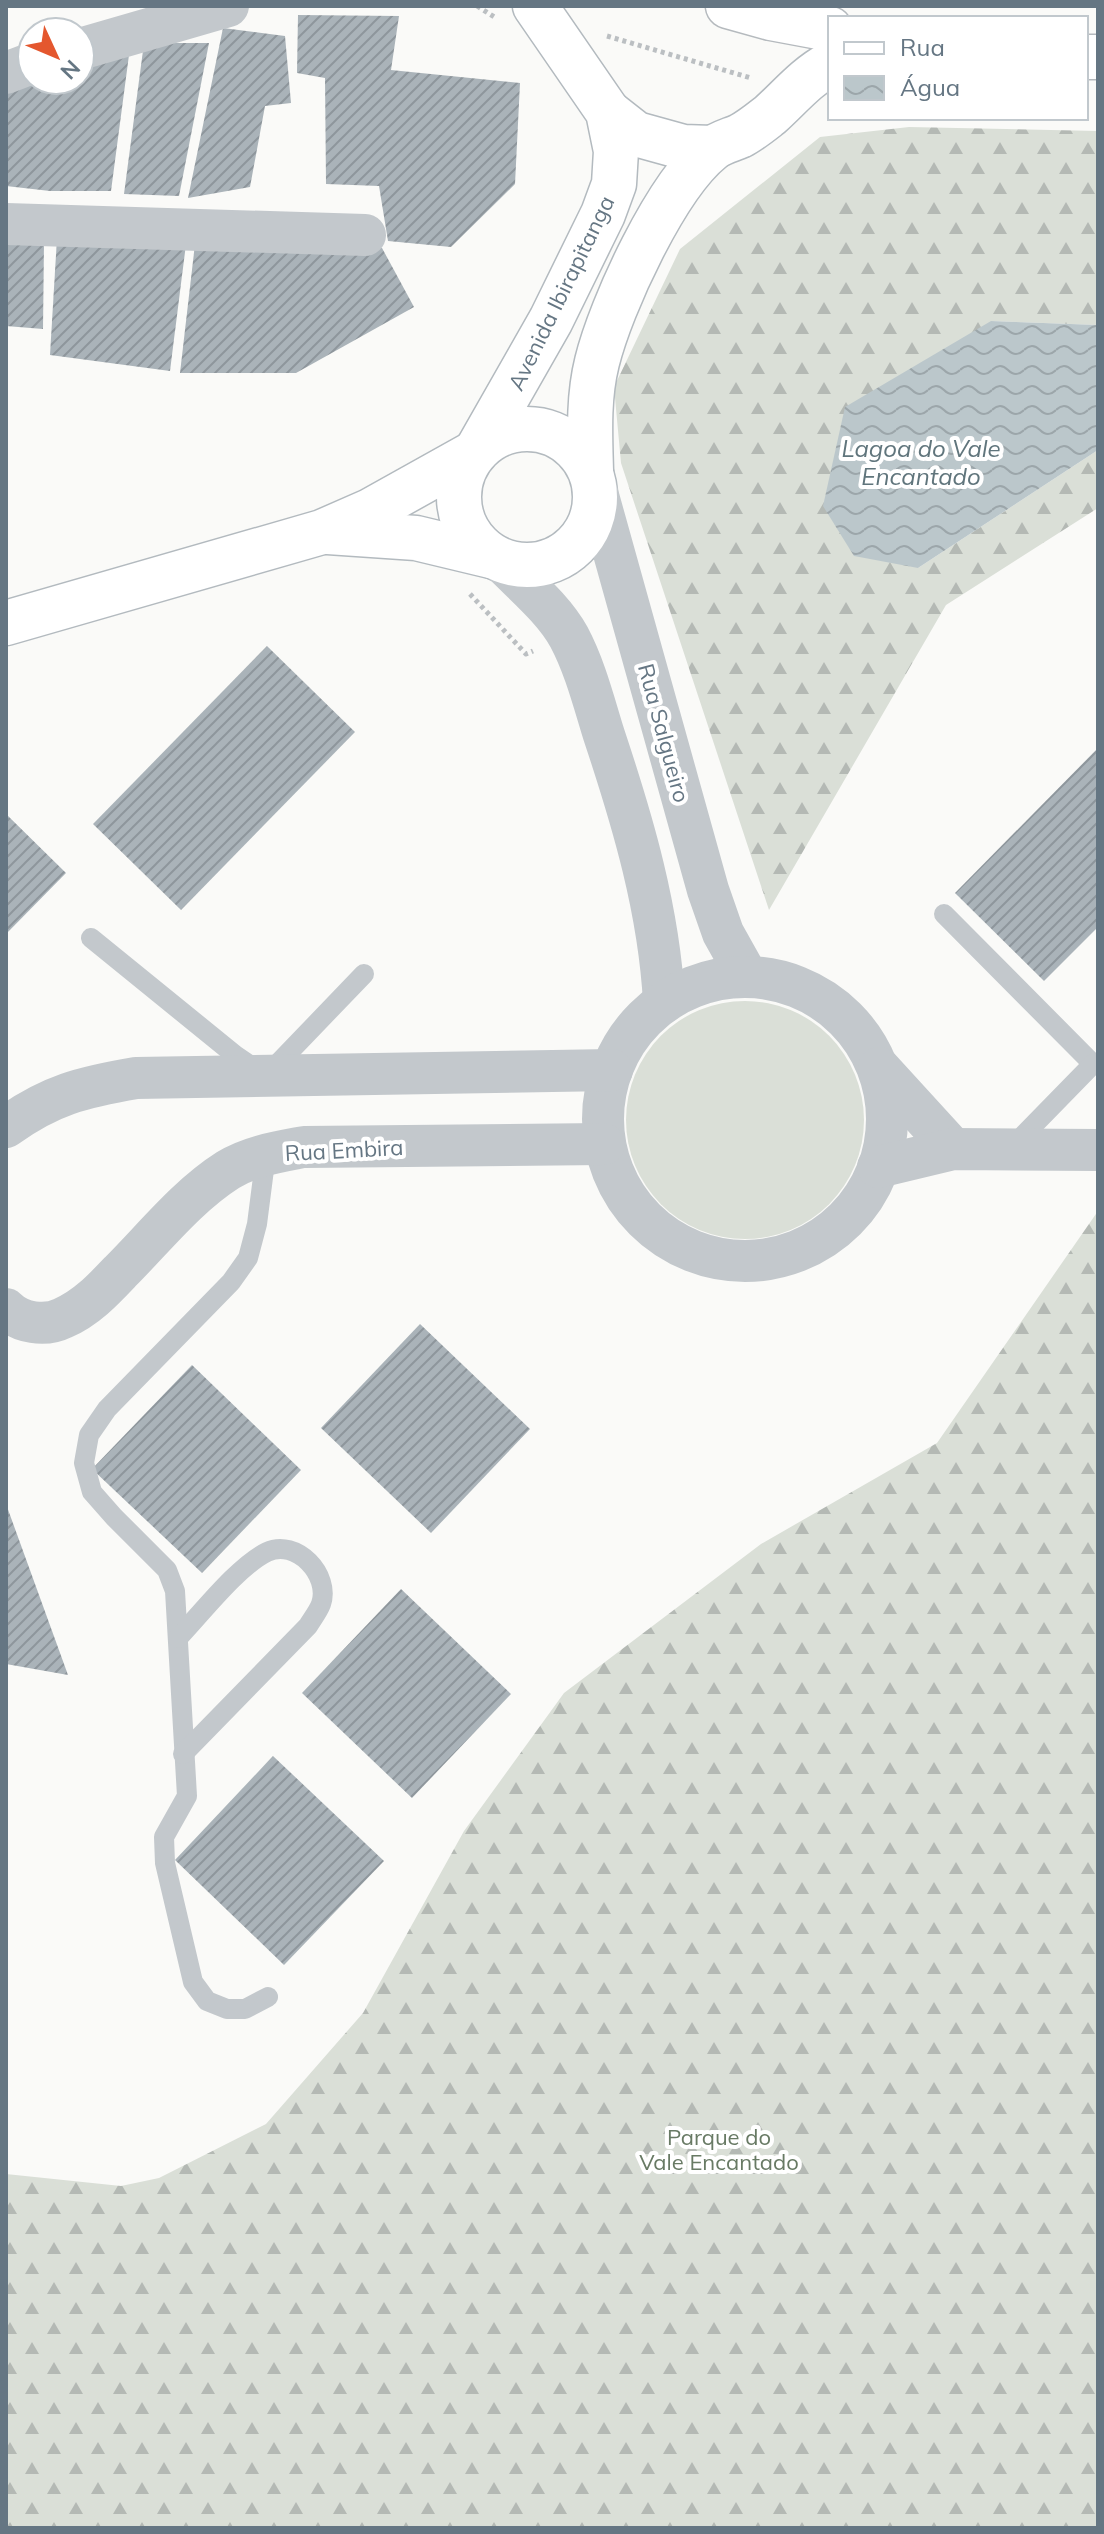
<svg xmlns="http://www.w3.org/2000/svg" width="1104" height="2534" font-family="Mulish,sans-serif">
<style>
.green{fill:#dadfd7}
.forest{fill:url(#forest-firs)}
.water{fill:url(#water-waves)}
.building{fill:url(#building-hatch)}
.lines{fill:none;stroke-linecap:round;stroke-linejoin:round}
.secondary-casing{stroke:#b3babf;stroke-width:47}
.primary-casing{stroke:#b5babe;stroke-width:47}
.path{stroke:#bbbfc2;stroke-width:5;stroke-dasharray:4 4;stroke-linecap:butt}
.lane{stroke:#c3c8cc;stroke-width:20}
.street{stroke:#c3c8cc;stroke-width:42}
.secondary{stroke:#fff;stroke-width:44}
.primary{stroke:#fff;stroke-width:44}
.labels{text-anchor:middle;stroke-width:8;stroke-linejoin:round;paint-order:stroke}
.street-label{font-size:22px;fill:#657683;stroke:#fff}
.park-label{font-size:22px;fill:#687a64;stroke:#fff}
.water-label{font-size:24px;font-style:italic;fill:#60757c;stroke:#fff}
</style>
<defs>
<pattern id="forest-firs" width="22" height="20" patternUnits="userSpaceOnUse" patternTransform="scale(2)"><rect width="22" height="20" fill="#dadfd7"/><path d="M5 1l3.5 6h-7zM16 11l3.5 6h-7z" fill="#b4b9b4"/></pattern>
<pattern id="water-waves" width="16" height="10" patternUnits="userSpaceOnUse" patternTransform="scale(2)"><rect width="16" height="10" fill="#bbc7cb"/><path d="M0 5q4-4 8 0t8 0" fill="none" stroke="#9ca6aa"/></pattern>
<pattern id="building-hatch" width="6" height="6" patternUnits="userSpaceOnUse" patternTransform="scale(2)"><rect width="6" height="6" fill="#aab3b9"/><path d="M-1 1l2-2M0 6l6-6M5 7l2-2" fill="none" stroke="#8e969c"/></pattern>
</defs>
<rect width="100%" height="100%" fill="#fafaf8"/>
<circle class="green" cx="745" cy="1120" r="119"/>
<g class="forest">
<polygon points="909,127 1098,131 1098,325 991,321 918,568 1098,450 1098,508 946,605 769,910 621,463 614,387 680,249 820,137"/>
<polygon points="1098,1211 1098,2528 6,2528 6,2174 121,2186 159,2178 266,2124 363,2013 464,1831 564,1693 761,1544 937,1443"/>
</g>
<polygon class="water" points="991,321 1098,325 1098,450 918,568 854,556 823,506 845,407"/>
<g class="building">
<polygon points="298,15 399,16 391,70 520,83 515,184 451,247 388,241 379,186 326,184 325,78 297,73"/>
<polygon points="223,28 285,36 291,103 265,106 250,187 188,198"/>
<polygon points="144,43 209,43 179,196 124,194"/>
<polygon points="129,55 111,191 50,191 6,186 6,86 32,80 80,80 80,67"/>
<polygon points="6,237 44,243 43,329 6,326"/>
<polygon points="57,238 186,244 170,371 50,355"/>
<polygon points="195,244 382,248 414,307 296,373 180,373"/>
<polygon points="267,646 355,732 181,910 93,824"/>
<polygon points="1098,748 1098,927 1044,981 955,893"/>
<polygon points="6,814 66,873 6,934"/>
<polygon points="420,1324 530,1429 431,1533 321,1428"/>
<polygon points="192,1365 301,1470 202,1573 92,1469"/>
<polygon points="6,1504 68,1675 6,1664"/>
<polygon points="401,1589 511,1694 412,1798 302,1693"/>
<polygon points="273,1756 384,1861 284,1965 175,1860"/>
</g>
<g class="lines">
<defs>
<g id="secondary">
<polyline points="608,112 636,134 683,147 713,148"/>
<circle cx="527" cy="497" r="68"/>
<polyline points="477,450 551,320 603,214 614,184 616,151 608,112 535,6"/>
<path d="M591,471c-1,-36 -3,-73 6,-109 14,-57 69,-176 115,-213 7,-6 19,-9 28,-13 10,-5 21,-14 30,-21 20,-18 36,-38 60,-51"/>
<polyline points="328,532 416,538 491,556"/>
<polyline points="6,623 322,532 370,511 474,453"/>
</g>
<g id="primary">
<polyline points="728,6 771,18 830,29"/>
<polyline points="1086,57 1098,57"/>
</g>
</defs>
<use href="#secondary" class="secondary-casing"/>
<use href="#primary" class="primary-casing"/>
<g class="path">
<polyline points="477,6 496,18"/>
<polyline points="607,36 751,78"/>
<polyline points="470,594 526,654 533,651"/>
</g>
<g class="lane">
<polyline points="944,914 1093,1064"/>
<polyline points="91,938 235,1055 266,1076 364,974"/>
<polyline points="1013,1146 1093,1064 1098,1064"/>
<polyline points="266,1154 257,1224 248,1258 231,1282 107,1409 89,1435 84,1463 92,1492 114,1517 167,1570 175,1591 187,1796 164,1837 165,1863 193,1982 207,2001 227,2009 245,2009 268,1997"/>
<path d="M178,1638c23,-24 60,-72 89,-86 29,-14 64,23 54,52 -3,8 -9,15 -13,22l-125,128"/>
</g>
<g class="street">
<polyline points="80,49 228,6"/>
<polyline points="6,73 32,63"/>
<polyline points="6,224 365,235"/>
<polyline points="595,485 708,890 723,933 747,976"/>
<path d="M500,560c23,24 53,48 69,77 16,30 25,66 35,98 29,87 55,175 60,267"/>
<circle cx="745" cy="1119" r="142"/>
<polyline points="879,1068 953,1149"/>
<path d="M6,1127c44,-32 77,-40 130,-49l476,-8"/>
<polyline points="878,1167 953,1149 1098,1150"/>
<path d="M6,1309c14,14 39,18 57,9 23,-10 40,-28 57,-46 34,-34 67,-76 108,-102 23,-14 50,-18 76,-23l300,-3"/>
</g>
<use href="#secondary" class="secondary"/>
<use href="#primary" class="primary"/>
</g>
<g class="labels">
<g class="street-label">
<text transform="translate(561 293) rotate(-64)" y="8">Avenida Ibirapitanga</text>
<text transform="translate(664 733) rotate(75)" y="8">Rua Salgueiro</text>
<text transform="translate(344 1150) rotate(-3)" y="8">Rua Embira</text>
</g>
<g class="park-label">
<text x="719" y="2145">Parque do<tspan x="719" dy="25">Vale Encantado</tspan></text>
</g>
<g class="water-label">
<text x="921" y="457">Lagoa do Vale<tspan x="921" dy="28">Encantado</tspan></text>
</g>
</g>
<rect width="1104" height="2534" fill="none" stroke="#657683" stroke-width="16"/>
<rect x="828" y="16" width="260" height="104" fill="#ffffff" stroke="#c1c8cd" stroke-width="2"/>
<rect x="844" y="42" width="40" height="12" fill="#ffffff" stroke="#c1c8cd" stroke-width="2"/>
<text x="900" y="56" font-size="24" fill="#657683">Rua</text>
<rect x="844" y="76" width="40" height="24" fill="url(#water-waves)" stroke="#c1c8cd" stroke-width="2"/>
<text x="900" y="96" font-size="24" fill="#657683">Água</text>
<g transform="translate(56 56) rotate(134)"><circle r="38" fill="#ffffff" stroke="#c1c8cd" stroke-width="2"/>
<path d="M0-6L14 30L0 20L-14 30Z" fill="#e4572e"/>
<text y="-12" font-size="22" font-weight="bold" text-anchor="middle" fill="#657683">N</text>
</g>
</svg>
